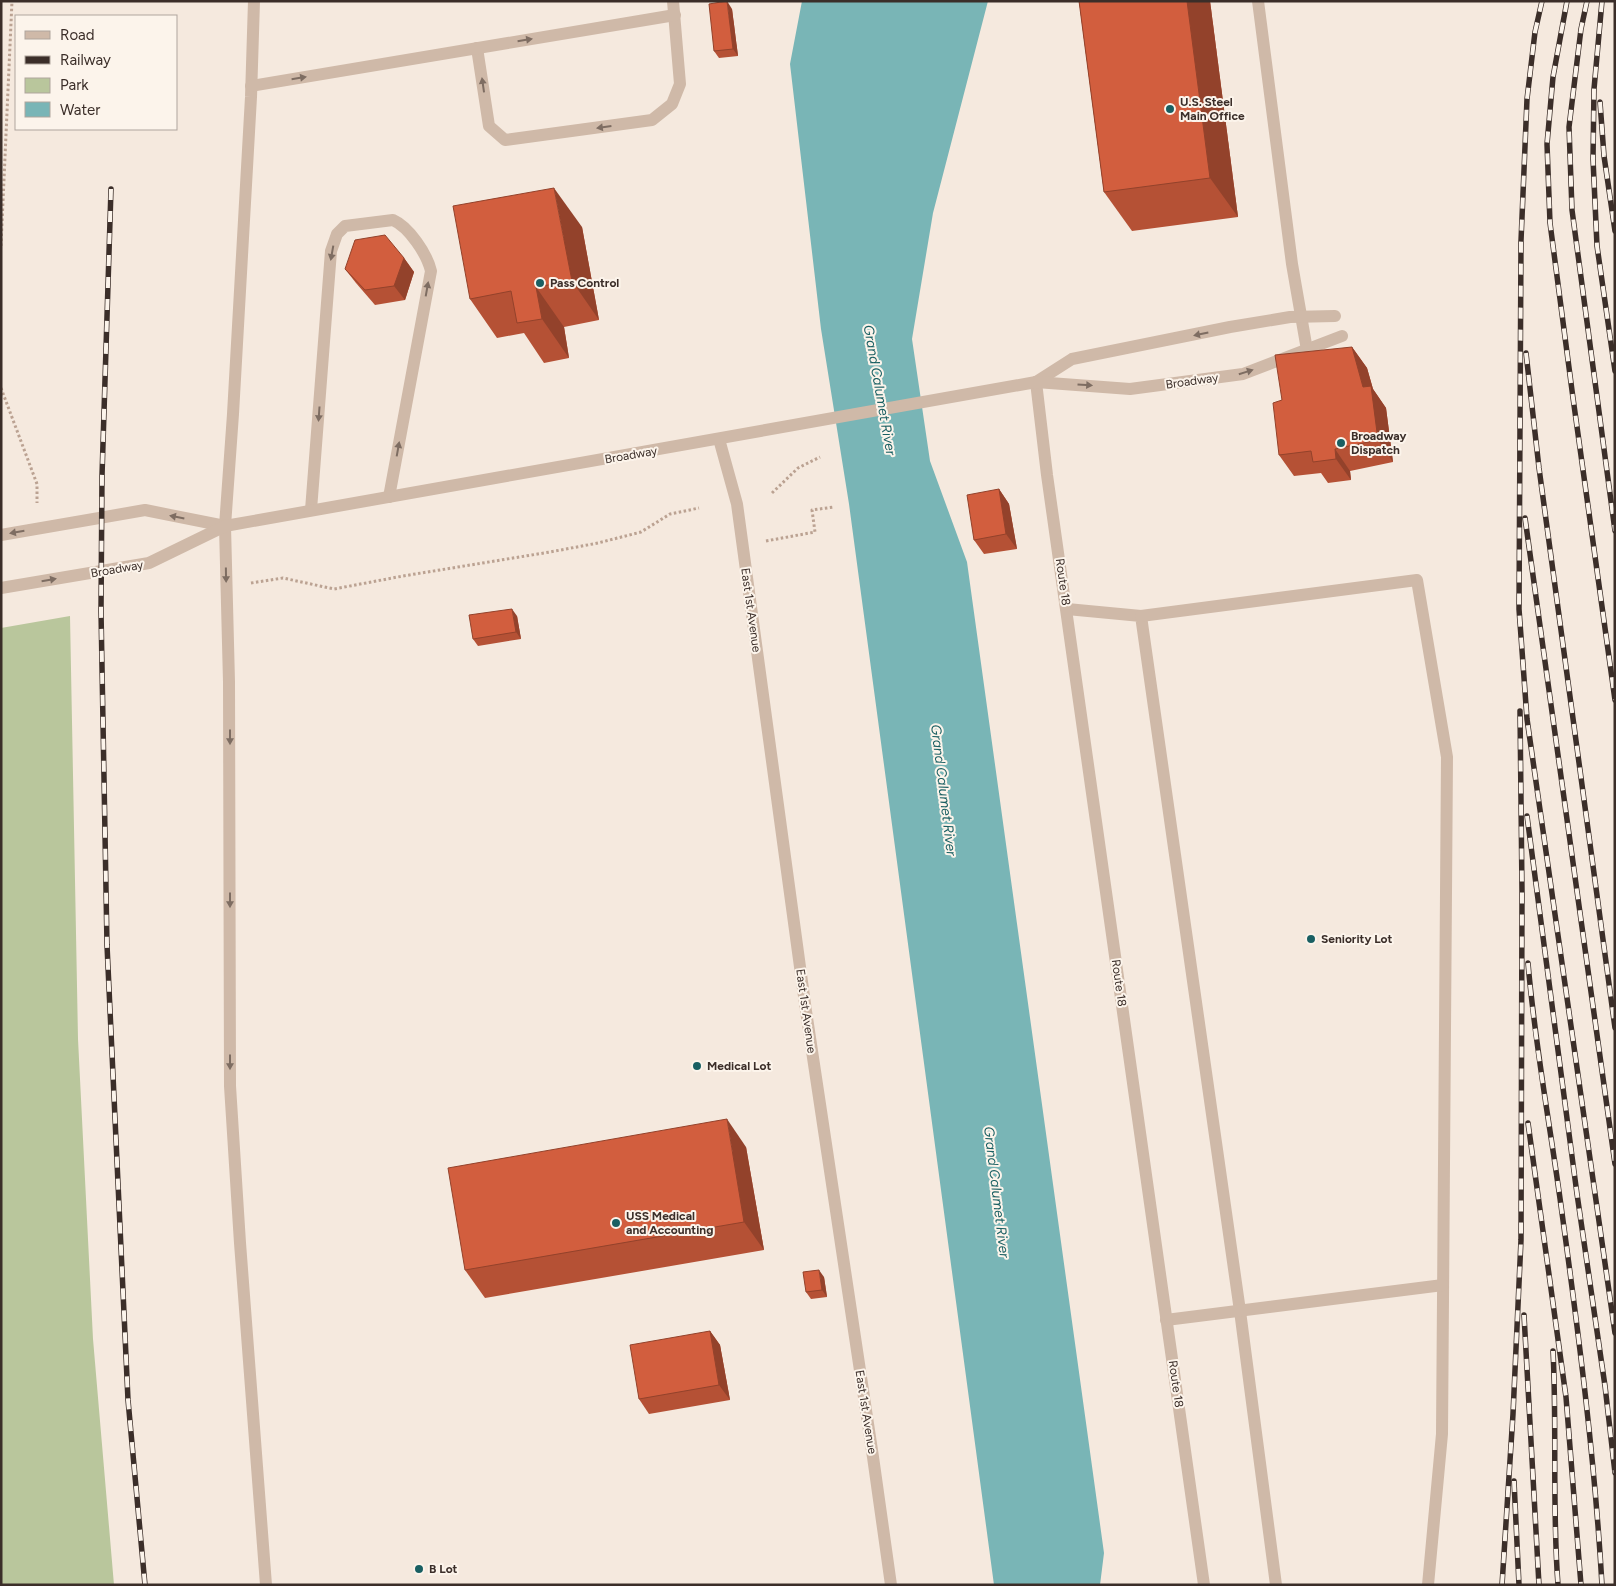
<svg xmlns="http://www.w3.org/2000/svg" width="1616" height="1586" font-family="Figtree,sans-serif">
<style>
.green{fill:#b9c69c}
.water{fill:#79b5b6}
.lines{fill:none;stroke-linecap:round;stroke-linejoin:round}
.path{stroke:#bba292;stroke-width:3;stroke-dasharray:2.5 2.5;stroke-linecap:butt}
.service{stroke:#cfb9a8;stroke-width:12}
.minor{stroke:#cfb9a8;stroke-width:12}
.rail-casing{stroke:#3b2e29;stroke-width:5.5}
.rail{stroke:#fcf4eb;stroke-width:4;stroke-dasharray:11;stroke-linecap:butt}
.wall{fill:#b55135}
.shaded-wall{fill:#93422b}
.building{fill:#d25e3e;stroke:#93422b}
.oneway{fill:#7e6d62}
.poi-dot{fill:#195f62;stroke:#fcf4eb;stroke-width:2}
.labels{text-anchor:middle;stroke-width:4;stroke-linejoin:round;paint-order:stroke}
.poi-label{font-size:12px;font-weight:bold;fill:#3b2e29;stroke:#fcf4eb;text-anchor:start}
.street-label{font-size:12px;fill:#3b2e29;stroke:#fcf4eb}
.water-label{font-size:14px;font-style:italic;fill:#195f62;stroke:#fcf4eb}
</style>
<rect width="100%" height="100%" fill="#f5e9de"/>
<polygon class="green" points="70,616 78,1039 93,1339 114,1585 1,1585 1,628"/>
<polygon class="water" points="802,1 988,1 933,213 912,339 930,461 967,562 1104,1553 1100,1585 994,1585 849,504 821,329 790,64"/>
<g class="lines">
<g class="path">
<polyline points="1,246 12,1"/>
<polyline points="1,388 37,484 37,503"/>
<polyline points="772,493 798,468 820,457"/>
<polyline points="766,541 815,532 812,510 834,507"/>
<polyline points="251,583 283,578 334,589 403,576 550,552 598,543 641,532 670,514 699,508"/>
</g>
<g class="service">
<polyline points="254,1 251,97 233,414 225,526 229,682 230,1086 240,1243 266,1585"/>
<polyline points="1258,1 1292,264 1307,350"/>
<polyline points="477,48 489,126 505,140 652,120 672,104 680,84 673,1"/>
<polyline points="251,86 675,15"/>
<path d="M311,510l20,-259 6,-17 8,-8 48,-6c16,7 34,34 38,51l-42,226"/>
<polyline points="1067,609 1141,616 1240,1311 1276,1585"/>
<polyline points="1141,616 1417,580 1447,757 1442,1434 1428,1585"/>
<polyline points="1166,1320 1443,1285"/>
</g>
<g class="minor">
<polyline points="1036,382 1047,475 1204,1585"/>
<polyline points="1036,382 1072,359 1230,327 1290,317 1335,316"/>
<polyline points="719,439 737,504 806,1011 873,1457 891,1585"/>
<polyline points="1,535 145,510 225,526"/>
<polyline points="1,588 149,563 225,526 1036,382 1130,389 1243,374 1342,336"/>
</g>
<defs>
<g id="rail">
<polyline points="1542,1 1535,32 1527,99 1521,241 1519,609 1527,719 1615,1333"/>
<polyline points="1567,1 1553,77 1547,144 1550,223 1573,398 1615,700"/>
<polyline points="1587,1 1581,29 1569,127 1572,210 1615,531"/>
<polyline points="1602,1 1594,89 1593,159 1597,246 1615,371"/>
<polyline points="1600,102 1604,156 1615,231"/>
<polyline points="111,189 102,476 101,611 107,945 128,1400 145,1585"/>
<polyline points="1526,353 1539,468 1615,1028"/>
<polyline points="1525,518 1615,1164"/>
<polyline points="1527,816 1577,1194 1605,1386 1615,1473"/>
<path d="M1528,963c7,84 23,167 34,250 17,124 33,248 40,372"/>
<polyline points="1528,1123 1566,1397 1581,1585"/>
<polyline points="1524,1315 1539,1585"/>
<path d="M1553,1351c4,78 -1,156 5,234"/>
<polyline points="1514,1481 1519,1585"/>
<polyline points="1502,1585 1513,1414 1521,1240 1522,891 1520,711"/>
</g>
</defs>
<use href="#rail" class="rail-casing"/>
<use href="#rail" class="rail"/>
</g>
<g class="wall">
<polygon points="1079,1 1210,1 1238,217 1132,231 1104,192"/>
<polygon points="732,9 738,56 719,58 714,51"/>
<polygon points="582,227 599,320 564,327 569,358 544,363 524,333 497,338 470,299"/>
<polygon points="404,258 414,272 405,300 375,305 356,283 345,269"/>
<polygon points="1352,347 1367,368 1373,389 1386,408 1393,462 1350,471 1351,480 1328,483 1321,473 1294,476 1279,455"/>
<polygon points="999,489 1009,504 1017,549 984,554 974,540"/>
<polygon points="517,616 521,639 478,646 473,639"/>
<polygon points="746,1147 764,1250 485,1298 465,1270"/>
<polygon points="824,1277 827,1297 811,1299 806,1292"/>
<polygon points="710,1331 720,1345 730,1400 649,1414 639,1399"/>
</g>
<g class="shaded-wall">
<polygon points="727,1 732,9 738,56 733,49"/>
<polygon points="1187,1 1210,1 1238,217 1210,178"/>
<polygon points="554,188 582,227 599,320 572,281"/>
<polygon points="404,258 414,272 405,300 394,286"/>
<polygon points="536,287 564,327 569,358 542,319"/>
<polygon points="1352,347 1367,368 1373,389 1386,408 1393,462 1378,440 1363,387"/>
<polygon points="1335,449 1350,471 1351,480 1336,459"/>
<polygon points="999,489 1009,504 1017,549 1006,534"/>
<polygon points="512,609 517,616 521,639 516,632"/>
<polygon points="727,1119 746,1147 764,1250 744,1222"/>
<polygon points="819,1270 824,1277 827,1297 822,1290"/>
<polygon points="710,1331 720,1345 730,1400 719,1385"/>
</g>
<g class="building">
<polygon points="727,1 733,49 714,51 709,4"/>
<polygon points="1079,1 1187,1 1210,178 1104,192"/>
<polygon points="554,188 572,281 536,287 542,319 517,323 511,291 470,299 453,206"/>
<polygon points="385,235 404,258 394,286 365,290 345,269 355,240"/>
<polygon points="1352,347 1363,387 1371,386 1378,440 1335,449 1336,459 1313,462 1311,451 1279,455 1273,403 1282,400 1275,355"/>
<polygon points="999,489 1006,534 974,540 967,495"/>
<polygon points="512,609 516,632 473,639 469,615"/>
<polygon points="727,1119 744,1222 465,1270 448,1168"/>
<polygon points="819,1270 822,1290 806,1292 803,1272"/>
<polygon points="710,1331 719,1385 639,1399 630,1345"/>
</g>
<defs><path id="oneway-solid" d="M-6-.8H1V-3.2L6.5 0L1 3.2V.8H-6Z" transform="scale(1.25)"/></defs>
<g class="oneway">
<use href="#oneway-solid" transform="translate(525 40) rotate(-9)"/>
<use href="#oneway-solid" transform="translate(299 78) rotate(-9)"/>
<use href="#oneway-solid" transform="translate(483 85) rotate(-98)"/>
<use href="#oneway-solid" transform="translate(604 127) rotate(172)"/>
<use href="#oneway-solid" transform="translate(332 253) rotate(100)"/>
<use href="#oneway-solid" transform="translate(427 289) rotate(-80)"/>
<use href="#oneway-solid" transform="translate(1201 334) rotate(168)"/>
<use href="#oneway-solid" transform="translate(1246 372) rotate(-17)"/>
<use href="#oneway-solid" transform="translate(1085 385) rotate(4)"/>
<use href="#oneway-solid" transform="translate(319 414) rotate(94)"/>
<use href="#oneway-solid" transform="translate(398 449) rotate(-80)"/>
<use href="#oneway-solid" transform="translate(177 517) rotate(-169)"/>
<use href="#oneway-solid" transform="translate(17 532) rotate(170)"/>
<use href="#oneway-solid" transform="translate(226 575) rotate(89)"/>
<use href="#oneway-solid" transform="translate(49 580) rotate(-10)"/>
<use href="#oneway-solid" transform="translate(230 737) rotate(90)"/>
<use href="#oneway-solid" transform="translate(230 900) rotate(90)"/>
<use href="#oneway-solid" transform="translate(230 1062) rotate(90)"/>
</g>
<g class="poi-dot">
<circle cx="1170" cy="109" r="5"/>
<circle cx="540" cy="283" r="5"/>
<circle cx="1341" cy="443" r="5"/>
<circle cx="1311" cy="939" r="5"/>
<circle cx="697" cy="1066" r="5"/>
<circle cx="616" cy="1223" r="5"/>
<circle cx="419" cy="1569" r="5"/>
</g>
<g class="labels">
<g class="poi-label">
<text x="1180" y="106">U.S. Steel<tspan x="1180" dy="14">Main Office</tspan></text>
<text x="550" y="287">Pass Control</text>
<text x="1351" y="440">Broadway<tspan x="1351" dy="14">Dispatch</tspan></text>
<text x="1321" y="943">Seniority Lot</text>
<text x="707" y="1070">Medical Lot</text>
<text x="626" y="1220">USS Medical<tspan x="626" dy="14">and Accounting</tspan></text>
<text x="429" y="1573">B Lot</text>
</g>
<g class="street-label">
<text transform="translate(1192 381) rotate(-8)" y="4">Broadway</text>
<text transform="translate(631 455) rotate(-10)" y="4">Broadway</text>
<text transform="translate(117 569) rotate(-10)" y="4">Broadway</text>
<text transform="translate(1063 582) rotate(82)" y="4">Route 18</text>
<text transform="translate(751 610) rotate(82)" y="4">East 1st Avenue</text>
<text transform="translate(1119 983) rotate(82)" y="4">Route 18</text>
<text transform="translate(806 1011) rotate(82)" y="4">East 1st Avenue</text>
<text transform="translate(1176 1384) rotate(82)" y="4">Route 18</text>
<text transform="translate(866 1412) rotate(81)" y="4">East 1st Avenue</text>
</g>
<g class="water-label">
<text transform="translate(880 390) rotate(80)" y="5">Grand Calumet River</text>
<text transform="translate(944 790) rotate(83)" y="5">Grand Calumet River</text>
<text transform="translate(997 1192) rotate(83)" y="5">Grand Calumet River</text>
</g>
</g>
<rect width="1616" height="1586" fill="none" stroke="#3b2e29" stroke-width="5"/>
<rect x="15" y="15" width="162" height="115" fill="#fcf4eb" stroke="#afa59d"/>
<rect x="25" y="31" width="25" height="8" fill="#cfb9a8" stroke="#afa59d"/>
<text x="60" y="40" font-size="15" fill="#3b2e29">Road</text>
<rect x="25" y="56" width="25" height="8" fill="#3b2e29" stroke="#afa59d"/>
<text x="60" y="65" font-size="15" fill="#3b2e29">Railway</text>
<rect x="25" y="78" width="25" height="15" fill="#b9c69c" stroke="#afa59d"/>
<text x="60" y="90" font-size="15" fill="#3b2e29">Park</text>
<rect x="25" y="102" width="25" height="15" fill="#79b5b6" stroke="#afa59d"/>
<text x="60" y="115" font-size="15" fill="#3b2e29">Water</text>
</svg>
